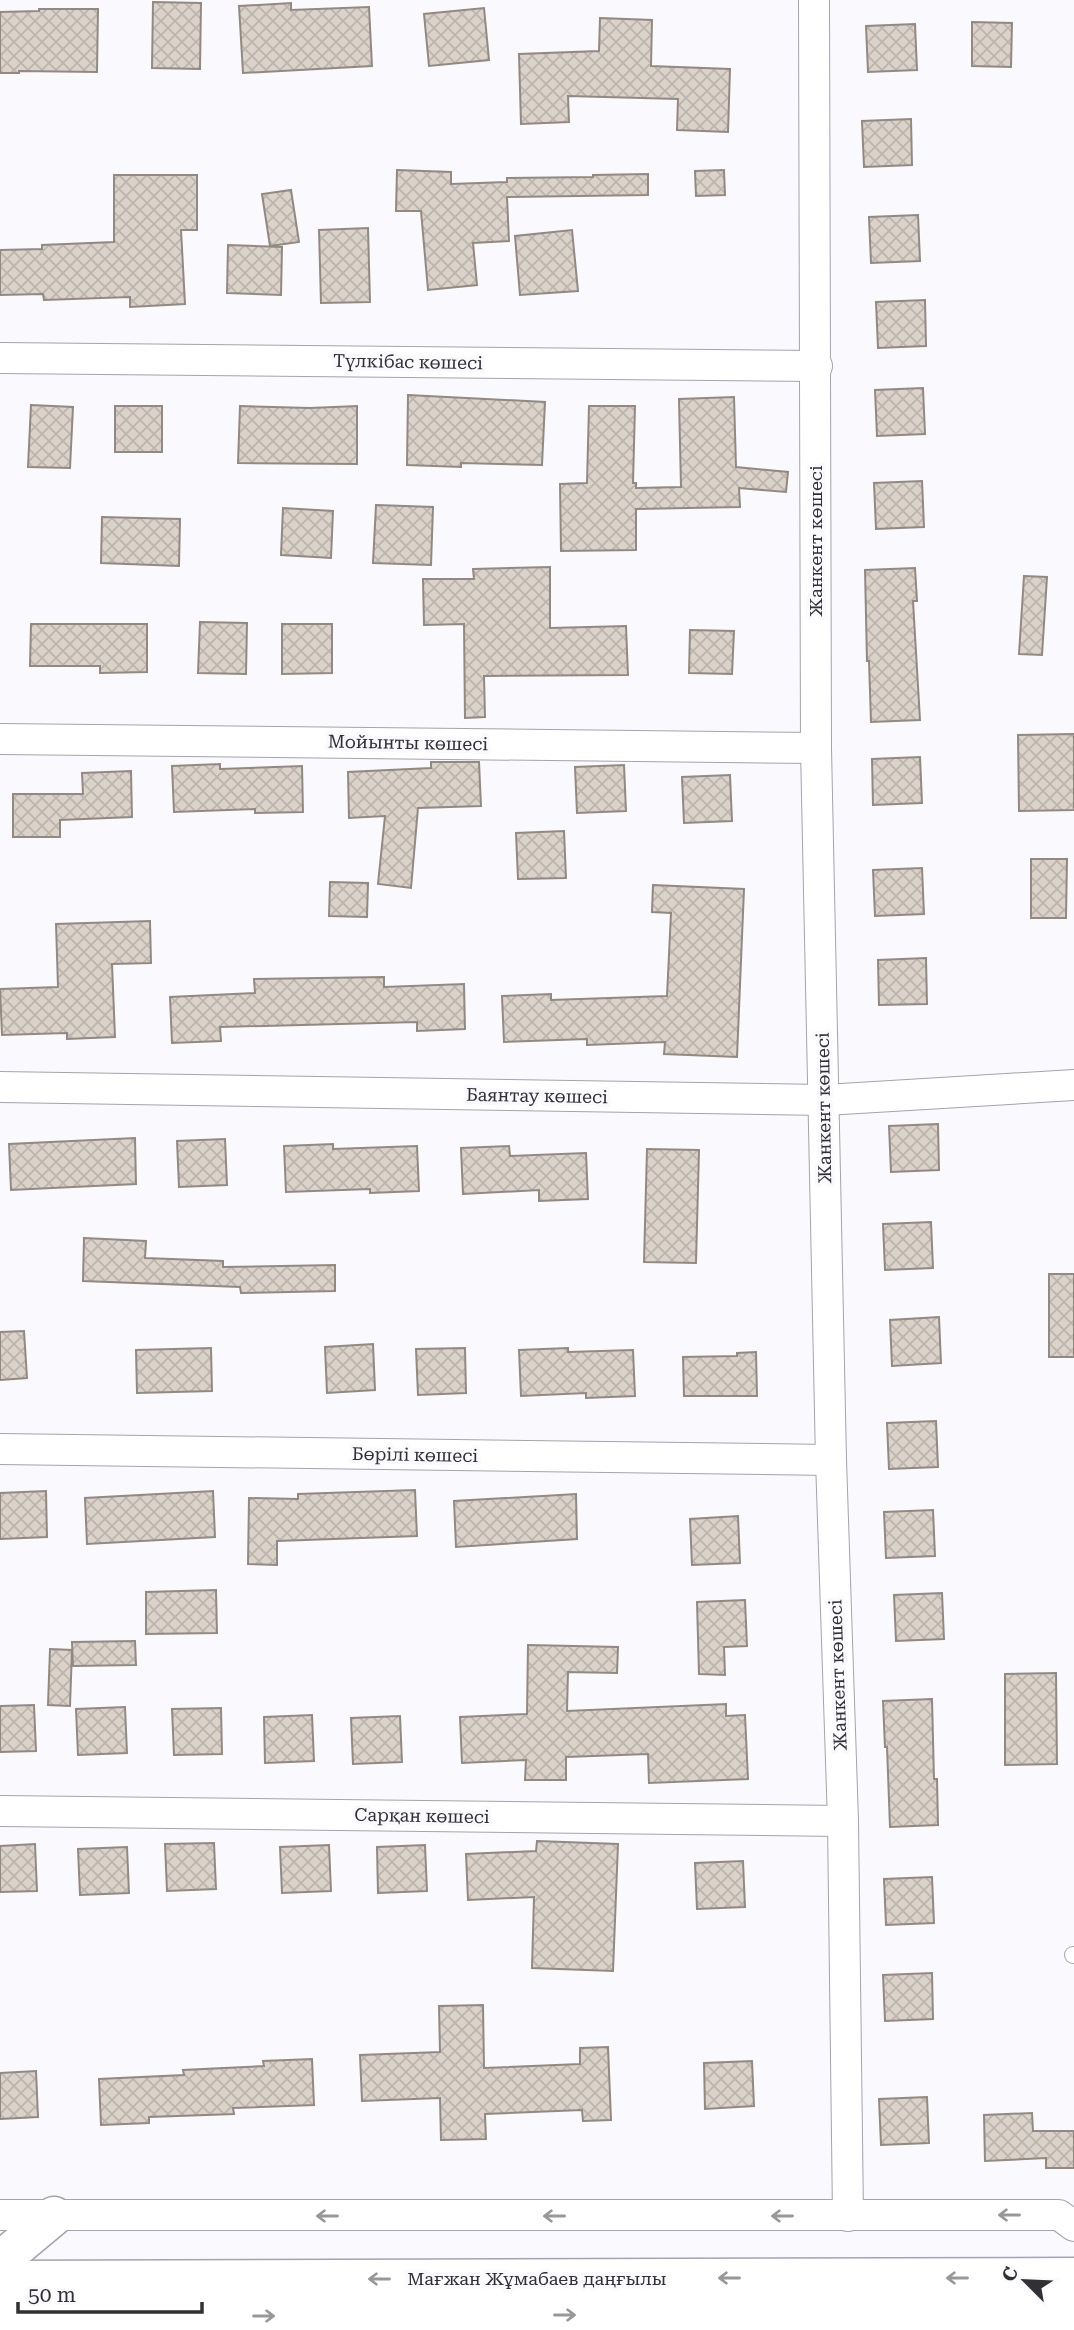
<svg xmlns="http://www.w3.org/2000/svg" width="1074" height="2330" font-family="'Roboto Serif',serif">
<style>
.building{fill:url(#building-cross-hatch);stroke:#928a81;stroke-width:2}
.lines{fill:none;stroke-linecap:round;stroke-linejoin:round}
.service-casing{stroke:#a4a3af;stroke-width:18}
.minor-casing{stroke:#a4a3af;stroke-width:32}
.secondary-casing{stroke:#a4a3af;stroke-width:41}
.service{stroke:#fff;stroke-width:16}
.minor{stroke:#fff;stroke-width:30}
.secondary{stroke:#fff;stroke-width:38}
.oneway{stroke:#98989a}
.labels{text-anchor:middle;stroke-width:7;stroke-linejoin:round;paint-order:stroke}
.street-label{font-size:18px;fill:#313035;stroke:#f9f9fe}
</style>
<defs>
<pattern id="building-cross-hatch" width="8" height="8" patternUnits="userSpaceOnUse" patternTransform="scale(1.75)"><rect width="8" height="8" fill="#dbd3c9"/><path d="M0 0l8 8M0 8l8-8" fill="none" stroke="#bcb5ad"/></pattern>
</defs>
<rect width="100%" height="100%" fill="#f9f9fe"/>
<g class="building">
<polygon points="153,2 201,3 200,69 152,68"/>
<polygon points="291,3 291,10 369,7 372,66 243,73 239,6"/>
<polygon points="484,8 489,60 429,66 424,14"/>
<polygon points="39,9 98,9 97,72 19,71 19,73 0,73 0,12 39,11"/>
<polygon points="600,18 652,20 651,66 730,69 728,132 677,130 678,99 568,96 569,122 521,124 519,54 599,51"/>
<polygon points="972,22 1012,23 1011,67 972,66"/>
<polygon points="915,24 917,70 868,72 866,26"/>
<polygon points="911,119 912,165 864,167 862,121"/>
<polygon points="397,170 451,172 451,184 507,182 507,178 593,177 593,175 648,174 648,195 507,197 509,241 473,243 477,285 428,290 421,211 396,211"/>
<polygon points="724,170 725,195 696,196 695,171"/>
<polygon points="114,175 197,175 197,230 181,230 185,304 130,307 130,297 44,300 43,294 0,295 0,250 42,249 42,245 114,242"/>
<polygon points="291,190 299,242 270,246 262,194"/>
<polygon points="918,215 920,261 871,263 869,217"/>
<polygon points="368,228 370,302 321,303 319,230"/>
<polygon points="572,230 578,291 520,295 515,236"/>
<polygon points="228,245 282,247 281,295 227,293"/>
<polygon points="925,300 926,346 878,348 876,302"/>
<polygon points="923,388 925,434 877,436 875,390"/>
<polygon points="408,395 545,402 542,465 461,463 461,467 407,465"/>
<polygon points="734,397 736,467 788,472 786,492 739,488 740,507 636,509 636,550 561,551 560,484 587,483 589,406 635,406 633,483 636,483 636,488 681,487 679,399"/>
<polygon points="31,405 73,407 70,468 28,467"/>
<rect x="115" y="406" width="47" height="46"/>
<polygon points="240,406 310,408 357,406 357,464 238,463"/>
<polygon points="922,481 924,527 876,529 874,483"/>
<polygon points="376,505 433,507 431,565 373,563"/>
<polygon points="283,508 333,511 331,558 281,555"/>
<polygon points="102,517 180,519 179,566 101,563"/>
<polygon points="550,567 550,628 626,626 628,675 484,676 485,717 465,718 464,624 424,625 423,579 474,579 473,569"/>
<polygon points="915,568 917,601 913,601 920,720 871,722 869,661 867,661 865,570"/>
<polygon points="1024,576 1047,577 1042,655 1019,654"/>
<polygon points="200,622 247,623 246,674 198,673"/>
<polygon points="31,624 147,624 147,672 100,673 100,666 30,666"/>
<polygon points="282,624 332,624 332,673 282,674"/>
<polygon points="690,630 734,631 732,674 689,673"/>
<polygon points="1074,734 1074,810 1019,811 1018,735"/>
<polygon points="920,757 922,803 873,805 872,759"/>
<polygon points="431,762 479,762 481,806 418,808 411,888 378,884 385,816 349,818 348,772 431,768"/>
<polygon points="220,764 220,769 302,766 303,812 255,813 255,809 174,812 172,766"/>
<polygon points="624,765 626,811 577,813 575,767"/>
<polygon points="131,771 132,817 60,820 60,837 13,837 13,794 83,794 82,773"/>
<polygon points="730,775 732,821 684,823 682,777"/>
<polygon points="564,831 566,878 518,879 516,833"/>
<polygon points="1031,859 1067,859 1066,918 1031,918"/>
<polygon points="922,868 924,914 875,916 873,870"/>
<polygon points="330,882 368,883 367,917 329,916"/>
<polygon points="653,885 744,889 737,1057 664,1054 665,1042 587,1045 587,1039 504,1042 502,996 551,994 551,1000 667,996 671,913 652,912"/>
<polygon points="150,921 151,963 112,964 115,1037 67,1039 67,1033 2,1035 0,989 58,987 56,924"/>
<polygon points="926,958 927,1004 879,1005 878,960"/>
<polygon points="384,977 384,987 464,984 465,1029 417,1031 417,1022 220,1027 221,1041 172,1043 170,997 255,993 254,979"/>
<polygon points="938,1124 939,1170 891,1172 889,1126"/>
<polygon points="135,1138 136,1184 11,1190 9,1144"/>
<polygon points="225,1139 227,1185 179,1187 177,1141"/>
<polygon points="333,1144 333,1149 417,1146 419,1191 370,1193 370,1189 286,1192 284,1146"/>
<polygon points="509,1146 510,1156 586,1153 588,1199 539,1201 539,1190 463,1194 461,1148"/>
<polygon points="647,1149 699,1150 696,1263 644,1262"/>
<polygon points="931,1222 933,1268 885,1270 883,1224"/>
<polygon points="84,1238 146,1241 145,1258 223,1261 223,1267 335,1265 335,1291 241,1293 240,1287 83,1281"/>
<rect x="1049" y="1274" width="25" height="83"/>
<polygon points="939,1317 941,1363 892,1366 890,1320"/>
<polygon points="24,1331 27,1378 0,1380 0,1332"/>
<polygon points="373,1344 375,1390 327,1393 325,1347"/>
<polygon points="211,1348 212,1391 137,1393 136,1350"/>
<polygon points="465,1348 466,1393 418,1395 416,1349"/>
<polygon points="568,1348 568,1352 633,1350 635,1396 586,1398 586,1393 521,1396 519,1350"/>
<polygon points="756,1352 757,1396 684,1396 683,1357 737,1356 737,1353"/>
<polygon points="936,1421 938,1467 889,1469 887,1423"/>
<polygon points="415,1490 417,1536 277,1541 277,1565 248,1564 249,1498 298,1499 298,1494"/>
<polygon points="46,1491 47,1537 0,1539 0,1493"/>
<polygon points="213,1491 215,1537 87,1544 85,1498"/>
<polygon points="576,1494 577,1539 456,1547 454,1501"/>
<polygon points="933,1510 935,1556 886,1558 884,1512"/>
<polygon points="738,1516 740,1563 692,1565 690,1519"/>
<polygon points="216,1590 217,1633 146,1634 146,1592"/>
<polygon points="942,1593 944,1639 896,1641 894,1595"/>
<polygon points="745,1600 747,1646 724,1647 725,1675 699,1674 697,1602"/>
<polygon points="135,1641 136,1665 73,1666 72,1642"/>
<polygon points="528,1645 618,1647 617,1673 568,1672 567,1711 726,1704 726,1716 745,1715 748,1779 649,1783 648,1754 566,1757 566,1780 525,1780 526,1760 462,1763 460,1717 527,1714"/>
<polygon points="50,1649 72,1650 70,1706 48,1705"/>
<polygon points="1056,1673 1057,1764 1005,1765 1005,1674"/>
<polygon points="932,1699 934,1779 937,1779 938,1825 890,1827 887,1747 885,1747 883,1701"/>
<polygon points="34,1705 36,1751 0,1752 0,1706"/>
<polygon points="125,1707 127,1753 78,1755 76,1709"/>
<polygon points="221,1708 222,1754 174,1755 172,1709"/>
<polygon points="312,1715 314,1761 265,1763 264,1717"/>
<polygon points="400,1716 402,1762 353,1764 351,1718"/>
<polygon points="537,1841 618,1844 613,1971 532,1968 534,1897 468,1900 466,1854 536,1851"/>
<polygon points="214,1843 216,1889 167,1891 165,1844"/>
<polygon points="35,1844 37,1891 0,1892 0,1846"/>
<polygon points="329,1845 331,1891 282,1893 280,1847"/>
<polygon points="425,1845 427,1891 378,1893 377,1847"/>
<polygon points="127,1847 129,1893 80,1895 78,1849"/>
<polygon points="743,1861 745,1907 697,1909 695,1863"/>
<polygon points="932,1877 934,1923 886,1925 884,1879"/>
<polygon points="932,1973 933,2019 885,2021 883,1975"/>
<polygon points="483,2005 484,2068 580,2064 580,2048 608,2047 611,2120 583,2121 582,2110 485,2114 486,2139 441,2140 440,2098 362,2101 360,2055 440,2052 439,2006"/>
<polygon points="312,2059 314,2105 233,2108 234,2114 149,2117 149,2123 101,2125 99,2079 184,2075 183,2070 264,2066 263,2061"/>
<polygon points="752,2061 754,2106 705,2109 704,2063"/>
<polygon points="36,2071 38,2117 0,2119 0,2073"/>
<polygon points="927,2097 929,2143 881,2145 879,2099"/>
<polygon points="1032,2113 1033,2131 1074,2131 1074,2168 1046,2168 1046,2158 985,2161 984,2115"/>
</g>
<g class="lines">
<defs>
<polyline id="service" points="1073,1955 1074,1955"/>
<g id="minor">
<polyline points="814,0 816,748 831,1460 843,1821 848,2216"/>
<polyline points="0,358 817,366"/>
<polyline points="0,739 816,748"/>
<polyline points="0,1087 825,1100 1074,1085"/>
<polyline points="0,1449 831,1460"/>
<polyline points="0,1811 843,1821"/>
<polyline points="0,2215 1059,2215 1074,2226"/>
</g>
<g id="secondary">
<polyline points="0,2261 54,2216"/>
<polyline points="0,2280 1074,2277"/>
<polyline points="0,2317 1074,2314"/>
</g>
</defs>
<use href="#service" class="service-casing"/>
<use href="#minor" class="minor-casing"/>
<use href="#secondary" class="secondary-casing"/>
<use href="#service" class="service"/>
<use href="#minor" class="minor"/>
<use href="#secondary" class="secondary"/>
</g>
<defs><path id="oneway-shaft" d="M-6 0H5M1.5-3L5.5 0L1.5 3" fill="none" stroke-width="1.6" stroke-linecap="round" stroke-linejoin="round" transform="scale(1.75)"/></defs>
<g class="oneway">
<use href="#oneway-shaft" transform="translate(1009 2215) rotate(180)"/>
<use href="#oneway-shaft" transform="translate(327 2216) rotate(-180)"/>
<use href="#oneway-shaft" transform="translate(554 2216) rotate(-180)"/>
<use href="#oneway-shaft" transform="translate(782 2216) rotate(-180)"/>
<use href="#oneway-shaft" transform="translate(729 2278) rotate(180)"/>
<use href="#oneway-shaft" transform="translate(957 2278) rotate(180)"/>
<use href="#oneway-shaft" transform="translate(379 2279) rotate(180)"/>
<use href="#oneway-shaft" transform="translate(565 2315)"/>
<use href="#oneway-shaft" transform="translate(264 2316)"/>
</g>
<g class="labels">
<g class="street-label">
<text transform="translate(408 362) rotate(1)" y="6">Түлкібас көшесі</text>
<text transform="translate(816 541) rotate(-90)" y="6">Жанкент көшесі</text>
<text transform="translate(408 743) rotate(1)" y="6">Мойынты көшесі</text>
<text transform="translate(537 1096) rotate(1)" y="6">Баянтау көшесі</text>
<text transform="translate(824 1108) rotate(-91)" y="6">Жанкент көшесі</text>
<text transform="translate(415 1455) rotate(1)" y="6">Бөрілі көшесі</text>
<text transform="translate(838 1675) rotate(-92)" y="6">Жанкент көшесі</text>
<text transform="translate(422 1816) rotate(1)" y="6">Сарқан көшесі</text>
<text x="537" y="2285">Мағжан Жұмабаев даңғылы</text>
</g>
</g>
<g transform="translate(1025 2281) rotate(294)" stroke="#f9f9fe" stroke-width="5" paint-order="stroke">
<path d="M0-5L12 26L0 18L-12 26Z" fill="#313035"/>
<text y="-10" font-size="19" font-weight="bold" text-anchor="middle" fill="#313035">С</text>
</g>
<path d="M18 2302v10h184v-10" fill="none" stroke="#313035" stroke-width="3.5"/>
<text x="28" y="2302" font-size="21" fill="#313035" stroke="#f9f9fe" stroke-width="5" paint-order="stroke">50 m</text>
</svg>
